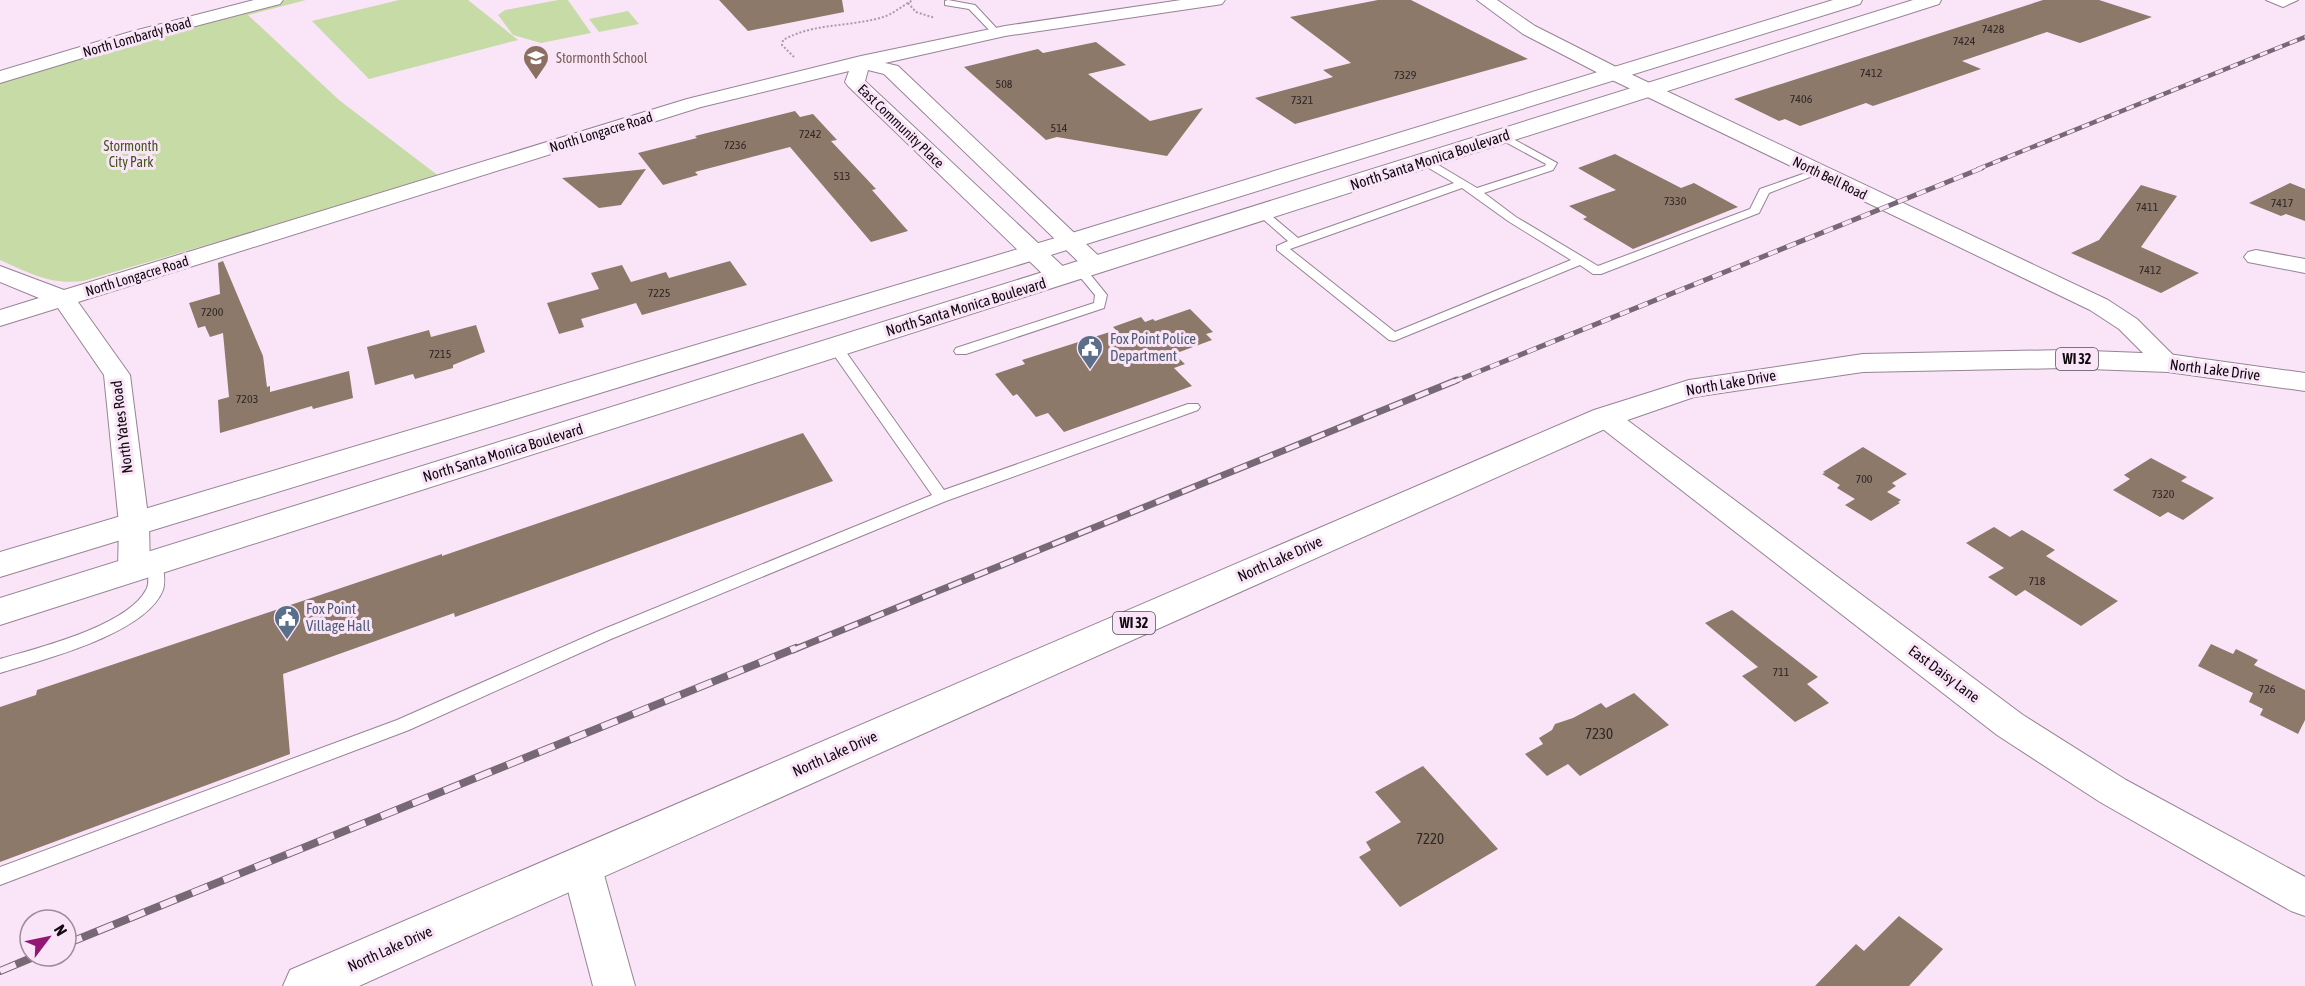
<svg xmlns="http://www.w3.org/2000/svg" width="2305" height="986" font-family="'Asap Condensed',sans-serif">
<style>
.green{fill:#c6dba6}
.building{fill:#8c7969}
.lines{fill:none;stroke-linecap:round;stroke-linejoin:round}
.lane-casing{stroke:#968394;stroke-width:2}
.street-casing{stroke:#968394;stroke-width:2}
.secondary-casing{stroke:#968394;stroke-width:2}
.primary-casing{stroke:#968394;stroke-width:2}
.path{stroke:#aa9aa9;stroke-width:2;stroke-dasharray:2 2;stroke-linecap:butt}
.lane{fill:#fff;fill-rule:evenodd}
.street{fill:#fff;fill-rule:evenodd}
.secondary{fill:#fff;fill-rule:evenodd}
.primary{fill:#fff;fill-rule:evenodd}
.rail-far3-casing{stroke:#766975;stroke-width:4.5}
.rail-far2-casing{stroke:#766975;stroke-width:5}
.rail-far1-casing{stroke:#766975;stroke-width:7}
.rail-casing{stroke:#766975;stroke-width:8}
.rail-far3{stroke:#fae5f8;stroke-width:3;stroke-dasharray:8;stroke-linecap:butt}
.rail-far2{stroke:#fae5f8;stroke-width:4;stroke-dasharray:10;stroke-linecap:butt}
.rail-far1{stroke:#fae5f8;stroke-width:4.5;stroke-dasharray:14;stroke-linecap:butt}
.rail{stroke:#fae5f8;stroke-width:6;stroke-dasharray:17;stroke-linecap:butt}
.labels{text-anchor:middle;stroke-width:6;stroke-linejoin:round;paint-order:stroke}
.number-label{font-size:12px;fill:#2f2626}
.far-street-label{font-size:14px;fill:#100a10;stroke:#fae5f8}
.far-education-label{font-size:14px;fill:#785e54;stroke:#fae5f8;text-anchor:start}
.far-park-label{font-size:14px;fill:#43571d;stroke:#fae5f8}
.shield{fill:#fae5f8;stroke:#564c56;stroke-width:1.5}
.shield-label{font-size:14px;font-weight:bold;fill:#100a10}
.street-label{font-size:15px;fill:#100a10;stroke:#fae5f8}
.service-label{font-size:15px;fill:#4e5e75;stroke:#fae5f8;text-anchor:start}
.near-number-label{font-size:15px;fill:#2f2626}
</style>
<rect width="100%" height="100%" fill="#fae5f8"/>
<g class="green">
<path d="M286,0h20l-58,15 91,85 101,77 -357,104c-34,4 -53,-8 -83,-21v-181z"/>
<polygon points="399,0 468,0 518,40 369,79 312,21"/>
<polygon points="558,0 568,0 591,33 541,43 513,35 498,15 505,10"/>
<polygon points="628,11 639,24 599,32 589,19"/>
</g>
<g class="building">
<polygon points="719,0 842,0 844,12 748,31"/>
<polygon points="1378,0 1411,0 1528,59 1295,124 1255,98 1333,77 1323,70 1351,63 1290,17"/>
<polygon points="2043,0 2099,0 2152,17 2080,43 2047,32 1962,61 1981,69 1873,106 1866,103 1800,126 1785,119 1779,121 1734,99"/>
<polygon points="1096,42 1126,65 1088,74 1150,121 1203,108 1167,156 1057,137 1046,140 964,67 1038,49 1043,53"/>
<polygon points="795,111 800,117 813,114 837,140 831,141 876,189 872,190 908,231 871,242 790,147 695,172 698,175 663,185 638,153 697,138 695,136"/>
<polygon points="1615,154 1681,188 1694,183 1738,207 1633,249 1583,219 1587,217 1569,206 1616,190 1578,168"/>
<polygon points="646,169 621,205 599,208 562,178"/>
<polygon points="2290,183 2305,189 2305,221 2286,214 2281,216 2249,203"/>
<polygon points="2141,185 2177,196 2141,247 2199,273 2161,293 2071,253 2099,240"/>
<polygon points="223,261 263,356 267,387 270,386 270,392 349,371 353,398 313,409 312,406 220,433 218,400 229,397 223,333 210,337 205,326 198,328 189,303 220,294 218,263"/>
<polygon points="730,261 747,285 642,315 636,303 581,319 584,327 559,334 547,303 599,289 591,273 622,265 631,282 666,272 669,278"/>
<polygon points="1190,309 1213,332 1206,334 1212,340 1174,354 1185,364 1174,368 1192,386 1064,432 1048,413 1036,417 1017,394 1013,396 995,374 1025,364 1022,360 1116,330 1113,327 1141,317 1145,322 1153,319 1155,321"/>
<polygon points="476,325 485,352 453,365 453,368 415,379 413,374 375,385 367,347 429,330 431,337"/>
<polygon points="803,433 833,481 455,617 454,613 283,674 290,754 0,862 0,707 36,695 37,690 442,554 442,556"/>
<polygon points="1863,447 1907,474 1892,483 1896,486 1887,492 1901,500 1898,502 1900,503 1871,521 1845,505 1855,499 1837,488 1840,485 1822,474 1825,473 1823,472"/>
<polygon points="2151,458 2187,477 2181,481 2214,498 2183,520 2168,512 2160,517 2113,490 2130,479 2124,475"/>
<polygon points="1994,527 2010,537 2022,530 2055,550 2046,556 2118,601 2081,626 2025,590 2016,596 1988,577 2004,568 1966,543"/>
<polygon points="1732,610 1818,677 1807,684 1829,703 1795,722 1742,676 1758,667 1705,623"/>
<polygon points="2211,644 2233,654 2236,649 2258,660 2254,665 2305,690 2305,720 2298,734 2260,715 2263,709 2249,702 2253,693 2198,666"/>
<polygon points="1634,693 1669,725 1580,776 1568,764 1547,776 1525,754 1543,744 1539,738 1552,730 1555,724 1573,718 1601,703 1606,708"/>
<polygon points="1423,766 1498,849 1400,907 1359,857 1371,850 1366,842 1401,822 1375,792"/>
<polygon points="1899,916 1943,949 1909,986 1815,986 1856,944 1864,951"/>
</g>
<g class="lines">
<defs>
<g id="lane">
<polygon points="948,0 975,5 1001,33 994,35 969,9 945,5 945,1"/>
<polygon points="2266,0 2298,0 2283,7"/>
<path d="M1504,134l53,29 -4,7 -69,23 32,24 82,49 152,-57 10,-20 54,-19 4,-1 5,3 -54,21 -10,20 -158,61h-8l-13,-9 -186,76 -5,-1 -112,-90v-4l11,-5 -32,-28 6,-3 4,1 32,27 156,-55 -32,-19v-4h8l47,28 68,-22 1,-2 -46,-25v-4zM1462,188l46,33 63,39 -176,72 -105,-83z"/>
<polygon points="1081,267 1085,268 1107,295 1104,308 966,354 956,354 954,351 956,348 1094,303 1095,295 1075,271"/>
<polygon points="836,344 841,345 944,490 1188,404 1198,404 1200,407 1198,410 946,501 611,639 409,730 0,885 0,867 397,720 599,631 932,495 829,348"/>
<path d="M155,556l6,2 2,4c0,9 3,19 0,28 -17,44 -121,70 -163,83v-14c38,-11 127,-33 146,-69 6,-10 -2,-22 3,-32z"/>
</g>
<g id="street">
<polygon points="254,0 283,0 280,4 142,40 0,83 0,71 130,32"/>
<polygon points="1181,0 1225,0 1222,4 1216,5 1005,36 885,63 898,66 1104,261 1108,266 1104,271 1096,273 1088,271 884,74 868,70 865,81 1069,272 1072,277 1069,282 1060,284 1051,282 848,86 845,82 849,71 701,107 78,302 130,375 149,524 150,569 145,577 134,580 123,577 118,569 119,524 104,375 58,308 0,326 0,310 39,298 0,282 0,266 64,290 687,99 861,56 1005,26"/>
<polygon points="1477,0 1497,0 1535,26 1622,70 2108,300 2137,319 2181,363 2177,369 2168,371 2159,369 2119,329 2090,310 1608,78 1523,34"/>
<polygon points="2256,250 2305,259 2305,273 2248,262 2244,257 2248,252"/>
<polygon points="1605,408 1615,411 2023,715 2126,780 2305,877 2305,916 2291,911 2100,802 1997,735 1595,423 1591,417 1595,411"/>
<polygon points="581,846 595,852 601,864 635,986 593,986 561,864 567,852"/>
</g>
<g id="secondary">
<polygon points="1833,0 1862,0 1860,4 1080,246 0,577 0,552 1062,236"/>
<polygon points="1913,0 1941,0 1939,4 0,625 0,598"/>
</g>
<polygon id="primary" points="2064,350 2168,354 2305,373 2305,391 2168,372 2064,368 1863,372 1694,397 1616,424 359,986 283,986 290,970 1594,410 1689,380 1863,354"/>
</defs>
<use href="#lane" class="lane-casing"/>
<use href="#street" class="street-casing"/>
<use href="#secondary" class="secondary-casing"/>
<use href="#primary" class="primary-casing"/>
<g class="path">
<polyline points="908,3 916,12 935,18"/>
<path d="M794,57l-12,-12 1,-5c31,-17 63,-13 97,-22 12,-3 22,-12 33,-18"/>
</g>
<use href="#lane" class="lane"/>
<use href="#street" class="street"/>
<use href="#secondary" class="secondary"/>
<use href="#primary" class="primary"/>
<defs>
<polyline id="rail-far3" points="1978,169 2305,37"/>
<polyline id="rail-far2" points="1453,382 1982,168"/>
<polyline id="rail-far1" points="793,650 1457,380"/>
<g id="rail">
<polyline points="66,944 796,648"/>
<polyline points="0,971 36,956"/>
</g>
</defs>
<use href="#rail-far3" class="rail-far3-casing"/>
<use href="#rail-far2" class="rail-far2-casing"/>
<use href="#rail-far1" class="rail-far1-casing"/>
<use href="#rail" class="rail-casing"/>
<use href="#rail-far3" class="rail-far3"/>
<use href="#rail-far2" class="rail-far2"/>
<use href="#rail-far1" class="rail-far1"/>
<use href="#rail" class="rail"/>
</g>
<defs>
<symbol id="school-pin" viewBox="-11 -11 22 30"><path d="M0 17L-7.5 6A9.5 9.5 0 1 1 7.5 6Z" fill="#8d6e63" stroke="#fae5f8"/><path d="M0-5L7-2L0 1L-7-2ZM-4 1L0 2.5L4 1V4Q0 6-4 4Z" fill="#fff"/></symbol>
<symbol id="civic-pin" viewBox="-11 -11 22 30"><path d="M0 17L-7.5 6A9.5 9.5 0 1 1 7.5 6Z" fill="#5c6f8a" stroke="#fae5f8"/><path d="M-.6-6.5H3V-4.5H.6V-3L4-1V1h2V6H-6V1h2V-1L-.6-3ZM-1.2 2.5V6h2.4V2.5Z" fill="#fff"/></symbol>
</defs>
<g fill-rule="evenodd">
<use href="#school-pin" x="521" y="43" width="30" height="40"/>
<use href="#civic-pin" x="1075" y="333" width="30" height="40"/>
<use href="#civic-pin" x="272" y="603" width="30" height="40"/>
</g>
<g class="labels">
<g class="number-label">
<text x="1993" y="33">7428</text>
<text x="1964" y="45">7424</text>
<text x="1871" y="77">7412</text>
<text x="1405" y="79">7329</text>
<text x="1004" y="88">508</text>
<text x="1801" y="103">7406</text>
<text x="1302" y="104">7321</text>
<text x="1059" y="132">514</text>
<text x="810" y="138">7242</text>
<text x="735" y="149">7236</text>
<text x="842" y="180">513</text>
<text x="1675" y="205">7330</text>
<text x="2282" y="207">7417</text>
<text x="2147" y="211">7411</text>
<text x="2150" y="274">7412</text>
<text x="659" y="297">7225</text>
<text x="212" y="316">7200</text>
<text x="440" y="358">7215</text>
<text x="247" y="403">7203</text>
<text x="1864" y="483">700</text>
<text x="2163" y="498">7320</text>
<text x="2037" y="585">718</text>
<text x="1781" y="676">711</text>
<text x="2267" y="693">726</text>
</g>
<g class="far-street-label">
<text transform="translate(137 37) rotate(-16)" y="5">North Lombardy Road</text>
<text transform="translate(901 126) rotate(44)" y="5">East Community Place</text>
<text transform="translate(601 132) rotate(-17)" y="5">North Longacre Road</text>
<text transform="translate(1830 178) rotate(26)" y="5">North Bell Road</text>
<text transform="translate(137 276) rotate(-17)" y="5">North Longacre Road</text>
</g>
<g class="far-education-label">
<text x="556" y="63">Stormonth School</text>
</g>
<g class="far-park-label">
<text x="131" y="151">Stormonth<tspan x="131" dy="16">City Park</tspan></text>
</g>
<g class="shield">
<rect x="2056" y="348" width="42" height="22" rx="4.5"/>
<rect x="1113" y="612" width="42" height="22" rx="4.5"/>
</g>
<g class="shield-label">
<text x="2077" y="364">WI 32</text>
<text x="1134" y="628">WI 32</text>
</g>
<g class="street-label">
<text transform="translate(1430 160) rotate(-18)" y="5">North Santa Monica Boulevard</text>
<text transform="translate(966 307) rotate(-17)" y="5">North Santa Monica Boulevard</text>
<text transform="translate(2215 370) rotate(7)" y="5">North Lake Drive</text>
<text transform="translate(1731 383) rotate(-10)" y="5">North Lake Drive</text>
<text transform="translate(122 427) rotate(-97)" y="5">North Yates Road</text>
<text transform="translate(503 453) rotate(-17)" y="5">North Santa Monica Boulevard</text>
<text transform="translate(1280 559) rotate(-24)" y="5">North Lake Drive</text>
<text transform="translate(1944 674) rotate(37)" y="5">East Daisy Lane</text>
<text transform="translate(835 754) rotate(-24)" y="5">North Lake Drive</text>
<text transform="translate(390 949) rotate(-24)" y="5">North Lake Drive</text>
</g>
<g class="service-label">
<text x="1110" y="344">Fox Point Police<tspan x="1110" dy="17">Department</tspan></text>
<text x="306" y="614">Fox Point<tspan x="306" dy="17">Village Hall</tspan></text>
</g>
<g class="near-number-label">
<text x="1599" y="739">7230</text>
<text x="1430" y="844">7220</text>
</g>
</g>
<g transform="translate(48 938) rotate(58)"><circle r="28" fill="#fae5f8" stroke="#9c8d9b" stroke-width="1.5"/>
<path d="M0-4.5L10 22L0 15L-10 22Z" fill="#931875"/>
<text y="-9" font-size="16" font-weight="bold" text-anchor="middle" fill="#100a10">N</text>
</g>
</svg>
